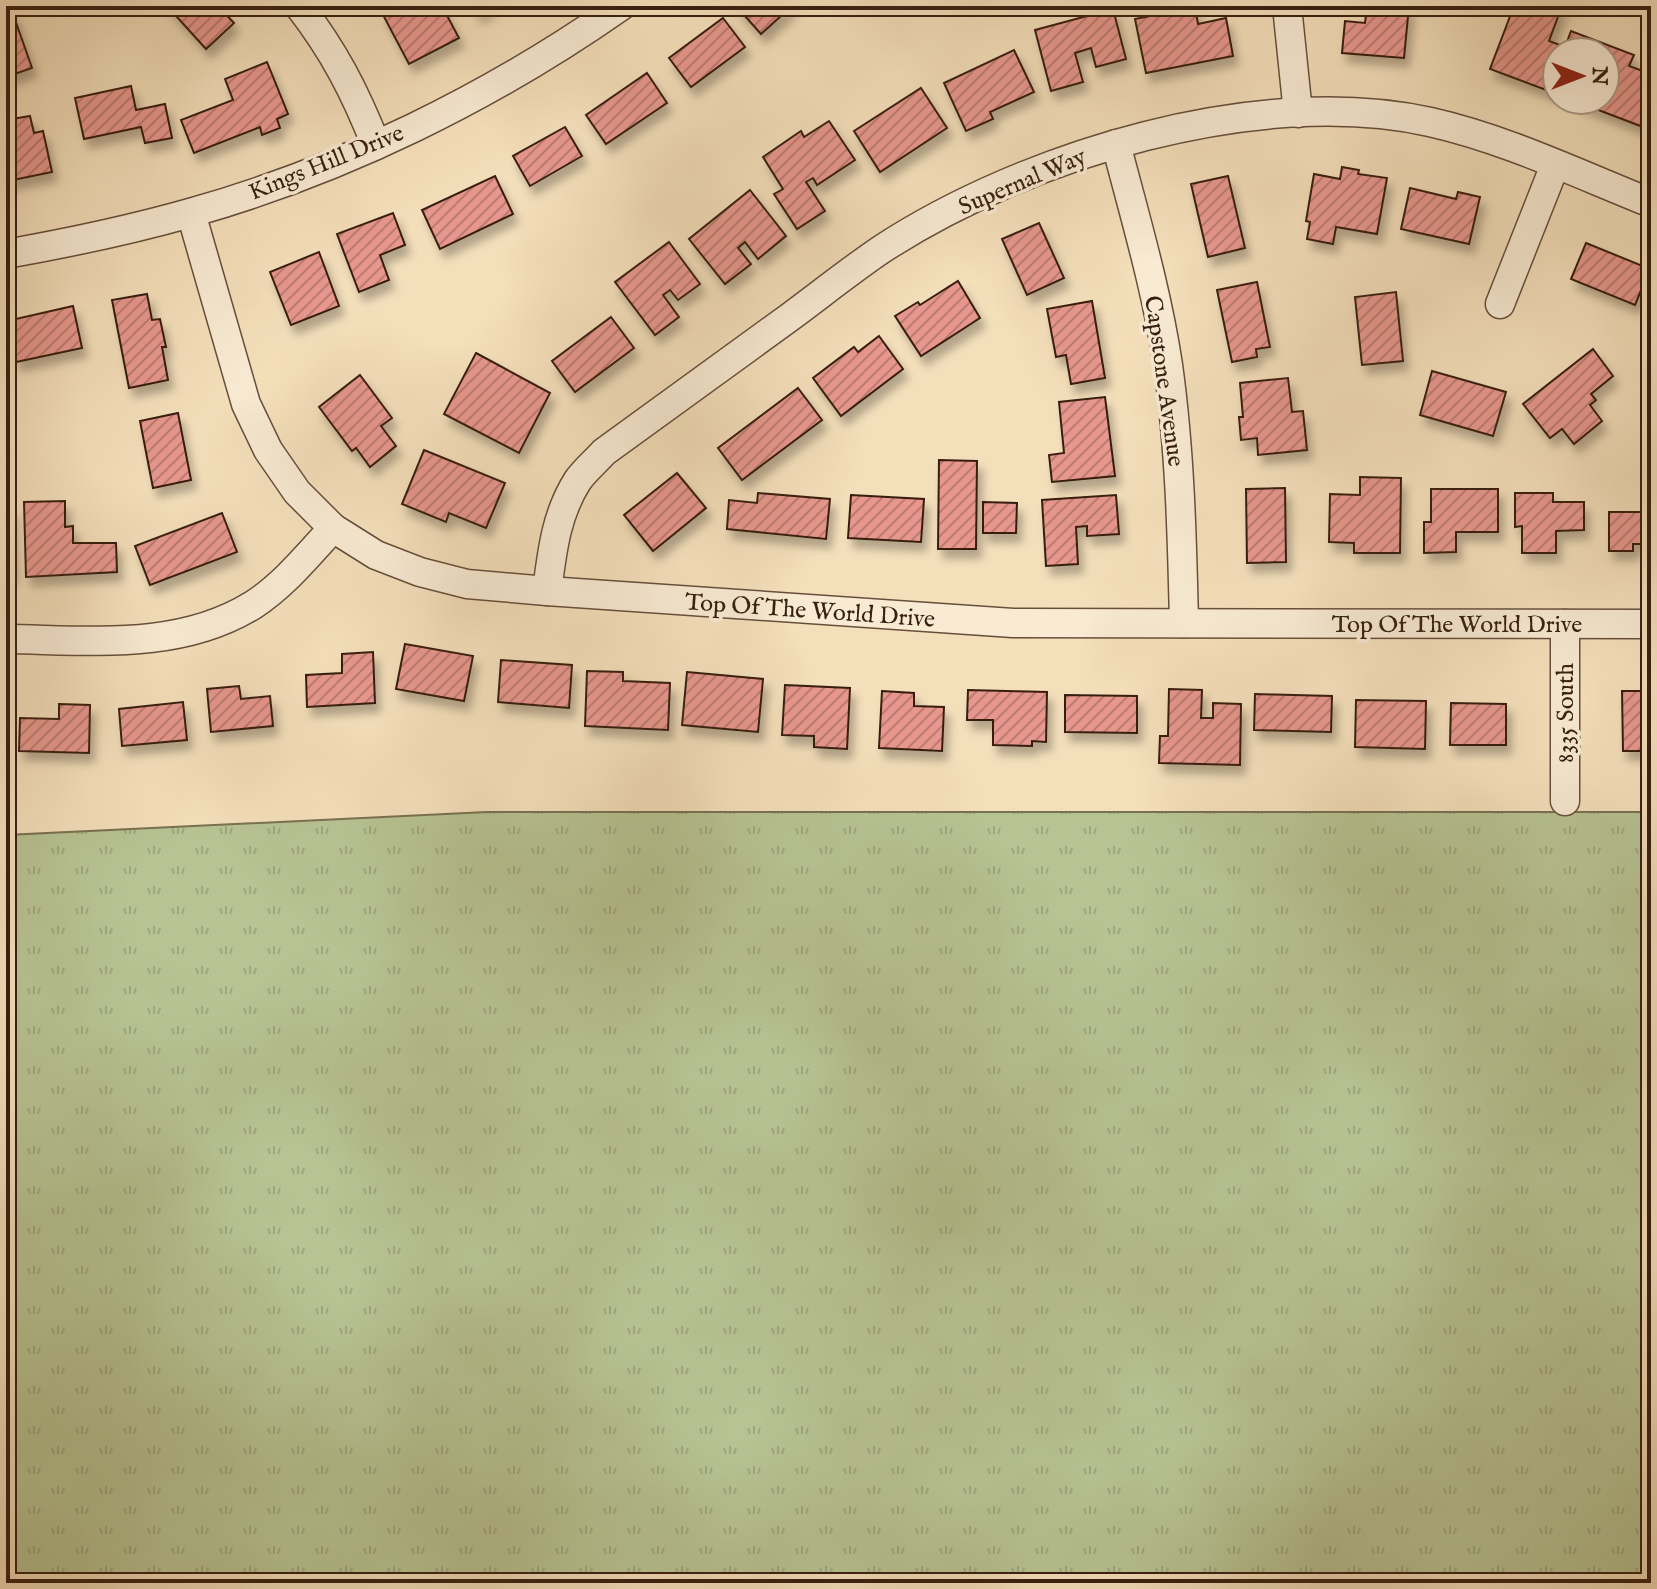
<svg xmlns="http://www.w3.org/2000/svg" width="1657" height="1589" font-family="'IM FELL English',serif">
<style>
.grass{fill:url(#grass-tufts);stroke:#787152;stroke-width:2}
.building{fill:url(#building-hatch);stroke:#381f10;stroke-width:2;filter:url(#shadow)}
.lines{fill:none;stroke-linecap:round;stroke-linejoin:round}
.minor-casing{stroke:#674f3b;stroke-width:31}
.minor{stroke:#f8ead3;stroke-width:28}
.labels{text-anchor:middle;stroke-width:7;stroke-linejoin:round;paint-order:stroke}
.street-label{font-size:24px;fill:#381f10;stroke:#f8ead3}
</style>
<defs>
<pattern id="grass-tufts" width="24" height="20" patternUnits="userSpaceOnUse" patternTransform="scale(2)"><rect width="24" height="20" fill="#b7c393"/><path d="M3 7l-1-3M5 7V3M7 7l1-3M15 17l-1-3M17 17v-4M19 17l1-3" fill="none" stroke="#9ea77e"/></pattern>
<pattern id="building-hatch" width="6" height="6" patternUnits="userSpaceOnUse" patternTransform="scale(2)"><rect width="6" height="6" fill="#e7978d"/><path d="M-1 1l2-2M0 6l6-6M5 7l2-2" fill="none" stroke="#bc7b72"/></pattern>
<filter id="shadow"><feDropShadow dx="5" dy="9" stdDeviation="4" flood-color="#0004"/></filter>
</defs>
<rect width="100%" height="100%" fill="#f4dfbb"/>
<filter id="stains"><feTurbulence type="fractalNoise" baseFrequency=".0025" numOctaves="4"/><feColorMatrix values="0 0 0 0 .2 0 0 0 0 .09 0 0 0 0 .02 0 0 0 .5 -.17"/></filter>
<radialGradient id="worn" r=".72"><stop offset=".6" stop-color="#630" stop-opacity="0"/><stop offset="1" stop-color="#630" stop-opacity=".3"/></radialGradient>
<polygon class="grass" points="487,812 1651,812 1651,1583 6,1583 6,835"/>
<g class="building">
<polygon points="167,6 218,6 234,23 206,49"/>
<polygon points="396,6 442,6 459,38 409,64 382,13"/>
<polygon points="473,6 492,6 477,14"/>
<polygon points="736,6 792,6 761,34"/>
<polygon points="1364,6 1409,6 1404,58 1342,53 1345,21 1365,23 1367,8"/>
<polygon points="1514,6 1562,6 1549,41 1565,47 1571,31 1634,55 1629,66 1651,74 1651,130 1572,100 1605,100 1605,52 1557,52 1557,94 1490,69"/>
<polygon points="1195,7 1198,24 1226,18 1233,56 1146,73 1135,19"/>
<polygon points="1113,9 1126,59 1096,67 1091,48 1075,53 1083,82 1051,91 1035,30"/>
<polygon points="12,11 32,68 6,77 6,13"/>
<polygon points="723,18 745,47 691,87 669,58"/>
<polygon points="1014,50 1034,92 990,112 993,119 966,131 944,83"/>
<polygon points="267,62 288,114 277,119 280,128 262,135 260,127 194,153 181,120 233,100 225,79"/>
<polygon points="647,73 667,103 606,144 586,115"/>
<polygon points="131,86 136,110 165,104 172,138 145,143 141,127 84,139 75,98"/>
<polygon points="921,88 947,128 880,172 854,131"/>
<polygon points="30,116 34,133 43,131 52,172 8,181 6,120"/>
<polygon points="829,121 855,160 817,185 813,178 806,182 825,211 797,229 774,194 783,189 763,157 801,131 804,137"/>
<polygon points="565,127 582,156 530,186 513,156"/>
<polygon points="1342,167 1359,170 1358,174 1387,178 1377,234 1336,227 1333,244 1307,239 1310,222 1306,221 1314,174 1340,179"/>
<polygon points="495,176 513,214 440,249 422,210"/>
<polygon points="1228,176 1245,248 1208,257 1191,184"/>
<polygon points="1410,188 1456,199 1458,192 1480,197 1469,244 1401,229"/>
<polygon points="750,190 786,236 758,259 745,242 738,248 751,264 725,284 689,239"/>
<polygon points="393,213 405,245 380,255 389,280 359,292 337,234"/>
<polygon points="1039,223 1064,278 1027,295 1002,239"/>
<polygon points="669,242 700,284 678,300 670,290 663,295 679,317 655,335 615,282"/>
<polygon points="1586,243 1650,269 1635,305 1571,279"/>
<polygon points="319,252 339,306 291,325 270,272"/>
<polygon points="958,281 980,318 921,356 895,316 918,302 920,305"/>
<polygon points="1257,282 1270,347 1256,349 1257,357 1232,362 1217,290"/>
<polygon points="1396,292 1403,361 1362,365 1355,297"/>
<polygon points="147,294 152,320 160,319 166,347 162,347 168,380 129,388 112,300"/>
<polygon points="1092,301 1105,378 1071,384 1066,355 1056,357 1047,309"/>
<polygon points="73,306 82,348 16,362 7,321"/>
<polygon points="1651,314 1651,341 1642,337"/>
<polygon points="611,317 634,348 575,392 552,361"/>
<polygon points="879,336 903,369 841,416 813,378 854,347 858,352"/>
<polygon points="1593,349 1613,376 1591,394 1596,400 1590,405 1602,421 1574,444 1562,429 1550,438 1523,404"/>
<polygon points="476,353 550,393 519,453 444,414"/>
<polygon points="1432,371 1506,392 1493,436 1420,415"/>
<polygon points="360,375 392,418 381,426 396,446 370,467 356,448 352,451 319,407"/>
<polygon points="1288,378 1292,412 1303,411 1307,450 1258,455 1257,438 1241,440 1239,417 1243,417 1240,383"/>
<polygon points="798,388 822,420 742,480 718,448"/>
<polygon points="1105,397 1115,476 1052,482 1049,455 1064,453 1059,402"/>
<polygon points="178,413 191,480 153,488 140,421"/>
<polygon points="424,450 505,483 486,528 449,513 446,522 402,504"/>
<polygon points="939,460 977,461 976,549 938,549"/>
<polygon points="677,473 706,508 653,551 624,515"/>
<polygon points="1360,477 1401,478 1400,553 1354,553 1354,543 1329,542 1330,494 1360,495"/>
<polygon points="1285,488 1286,562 1247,563 1246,489"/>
<polygon points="1431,489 1498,489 1498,532 1456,532 1456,552 1424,553 1424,522 1431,522"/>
<polygon points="758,493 830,499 826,539 727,529 729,500 757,503"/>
<polygon points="1515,493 1553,493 1553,502 1584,502 1584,530 1556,531 1556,553 1522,553 1522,526 1515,527"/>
<polygon points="851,495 924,499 921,542 848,538"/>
<polygon points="1116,495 1119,534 1087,536 1087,526 1076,527 1078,564 1046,566 1042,500"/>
<polygon points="65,501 65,527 73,526 73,543 116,543 117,572 26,577 24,502"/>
<polygon points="983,502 1017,503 1016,533 983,533"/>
<polygon points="6,508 11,508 12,576 6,576"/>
<polygon points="1609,512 1651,512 1651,544 1633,544 1633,551 1609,551"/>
<polygon points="222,513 237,552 150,585 135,546"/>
<polygon points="405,644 473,656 464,701 396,689"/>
<polygon points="373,652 375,703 307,707 306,675 342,673 342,654"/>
<polygon points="501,660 572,665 569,708 498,702"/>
<polygon points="587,671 623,672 623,681 670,683 668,730 585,726"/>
<polygon points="687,672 763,679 758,732 682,725"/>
<polygon points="785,685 850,688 847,749 814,747 814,736 782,735"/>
<polygon points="239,686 241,699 270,696 273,726 211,732 207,689"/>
<polygon points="1169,689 1202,690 1201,718 1213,718 1213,703 1241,704 1240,765 1159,763 1160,736 1168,736"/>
<polygon points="968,690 1047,692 1046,742 1032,741 1032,746 993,745 993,720 967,720"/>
<polygon points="882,691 914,693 914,706 944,707 942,751 879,748"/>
<polygon points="1622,691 1651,691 1651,794 1645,794 1645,751 1623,751"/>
<polygon points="1255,694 1332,696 1331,732 1254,730"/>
<polygon points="1065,695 1137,696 1137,733 1065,732"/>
<polygon points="1356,700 1426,701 1425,749 1355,747"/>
<polygon points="183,702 187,740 122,746 119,709"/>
<polygon points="1451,703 1506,704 1506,745 1450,745"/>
<polygon points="59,704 90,705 89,753 19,751 20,718 59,719"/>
</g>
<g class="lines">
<defs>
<g id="minor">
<path d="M299,6c35,45 56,86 77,139"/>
<polyline points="1287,6 1298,113"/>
<path d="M1116,144c19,73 41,147 52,221 12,86 14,172 16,258"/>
<polyline points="191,213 246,404 268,450 297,492 333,528 376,555 420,572 467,584 547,591 1013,623 1651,624"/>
<path d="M6,254c62,-11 124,-24 184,-41 153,-43 301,-116 431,-207"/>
<polyline points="1500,304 1555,165"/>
<path d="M547,591c5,-39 9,-77 31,-111 7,-10 18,-19 26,-28 62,-45 124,-90 186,-135 31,-23 61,-47 92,-68 144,-94 377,-165 548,-127 76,17 148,52 221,81"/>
<polyline points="1565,624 1565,801"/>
<path d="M6,639c84,1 173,12 247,-34 31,-20 56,-51 80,-77"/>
</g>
</defs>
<use href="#minor" class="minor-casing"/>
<use href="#minor" class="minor"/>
</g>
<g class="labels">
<g class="street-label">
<text transform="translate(326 162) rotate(-22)" y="8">Kings Hill Drive</text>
<text transform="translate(1022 181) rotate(-23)" y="8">Supernal Way</text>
<text transform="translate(1165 381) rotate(82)" y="8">Capstone Avenue</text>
<text transform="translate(810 610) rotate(4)" y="8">Top Of The World Drive</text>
<text x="1457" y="632">Top Of The World Drive</text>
<text transform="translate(1565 713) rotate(-90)" y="8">8335 South</text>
</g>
</g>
<rect width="1657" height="1589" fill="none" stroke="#f4dfbb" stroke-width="32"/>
<rect x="8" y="8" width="1641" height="1573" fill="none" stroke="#381f10" stroke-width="4"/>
<rect x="16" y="16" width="1625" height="1557" fill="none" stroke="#381f10" stroke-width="2"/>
<g transform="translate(1581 76) rotate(90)"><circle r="38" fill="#f8ead3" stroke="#ab9985" stroke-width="2"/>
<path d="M0-6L14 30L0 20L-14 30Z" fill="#8f2418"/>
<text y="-12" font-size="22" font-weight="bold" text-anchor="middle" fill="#381f10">N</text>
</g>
<rect width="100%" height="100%" filter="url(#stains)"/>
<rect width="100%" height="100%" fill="url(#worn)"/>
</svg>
